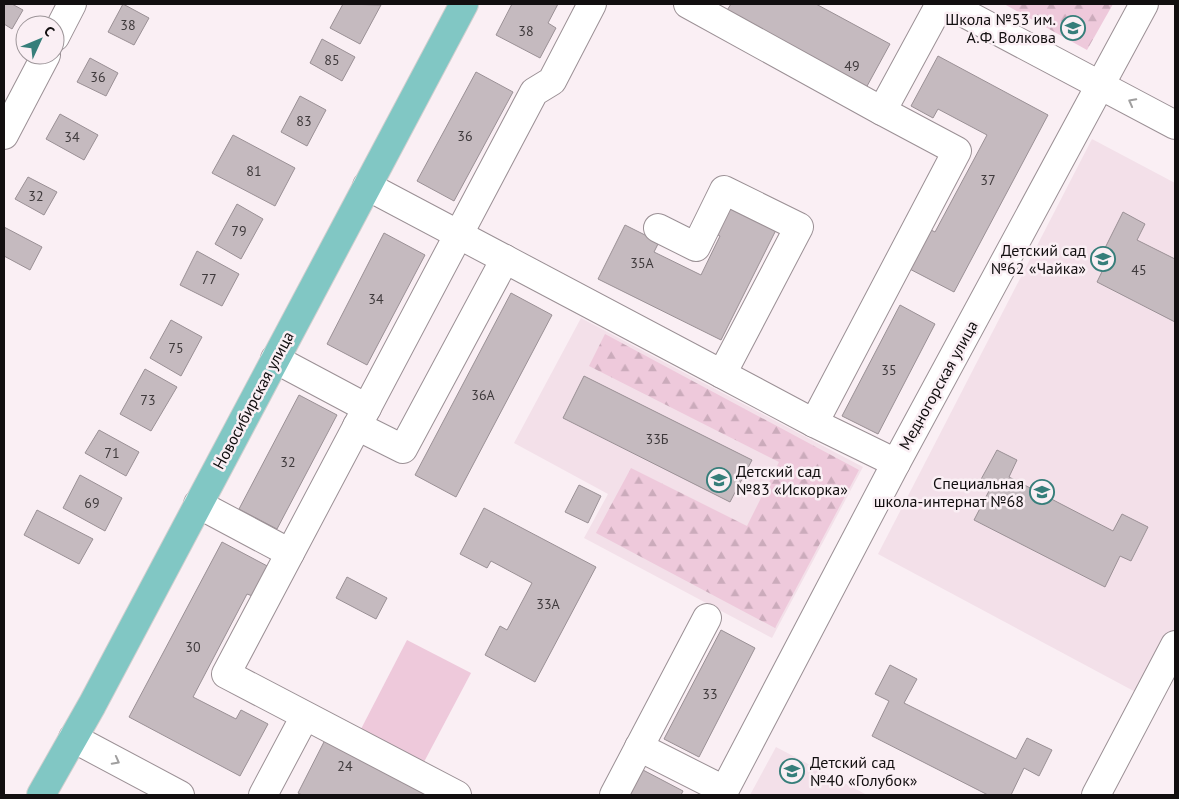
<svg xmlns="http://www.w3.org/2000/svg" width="1179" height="799" font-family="'PT Sans',sans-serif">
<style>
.built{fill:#f3e0e9}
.forest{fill:url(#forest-firs)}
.green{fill:#eec9db}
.building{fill:#c5babf;stroke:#9a9095}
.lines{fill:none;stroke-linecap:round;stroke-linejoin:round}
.minor-casing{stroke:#9b9095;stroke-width:30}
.major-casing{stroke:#d0cfcf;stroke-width:30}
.minor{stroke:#fff;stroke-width:28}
.major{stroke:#81c7c4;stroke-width:28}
.oneway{stroke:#a09f9f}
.labels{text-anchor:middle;stroke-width:5;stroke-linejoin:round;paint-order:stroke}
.number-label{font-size:14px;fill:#3f3a3c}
.poi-label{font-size:16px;fill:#120f10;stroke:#faeff4;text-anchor:end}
.street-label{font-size:16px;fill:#120f10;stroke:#faeff4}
</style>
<defs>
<pattern id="forest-firs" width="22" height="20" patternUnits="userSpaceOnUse" patternTransform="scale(1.25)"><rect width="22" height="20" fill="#eec9db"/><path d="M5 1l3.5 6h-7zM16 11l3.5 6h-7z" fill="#cbabbb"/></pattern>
</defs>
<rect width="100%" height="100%" fill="#faeff4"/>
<g class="built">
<polygon points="1092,139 1175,183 1175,635 1143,696 878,554"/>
<polygon points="581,318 863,467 772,638 584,538 608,494 514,443"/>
<polygon points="776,747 867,795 750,795"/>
</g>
<g class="forest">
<polygon points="1004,4 1113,4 1087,50"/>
<polygon points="605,334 859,470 775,628 596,533 631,468 747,526 779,462 589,366"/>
</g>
<polygon class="green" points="407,640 471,673 424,762 361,729"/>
<g class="building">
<polygon points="4,4 12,4 23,10 12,29 4,24"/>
<polygon points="123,4 149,18 134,45 108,32"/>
<polygon points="343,4 381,5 360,44 330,28"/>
<polygon points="512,4 558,4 548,23 556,28 540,58 496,35"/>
<polygon points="731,4 816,4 890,44 866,88 726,12"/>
<polygon points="322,39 355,57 342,81 310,63"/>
<polygon points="938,56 1048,115 954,292 902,265 923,226 935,232 987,135 938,109 933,118 911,106"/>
<polygon points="90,58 118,73 106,96 77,82"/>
<polygon points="476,72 513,92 454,201 417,181"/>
<polygon points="300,96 326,110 307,146 281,132"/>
<polygon points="60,114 98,135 84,160 46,139"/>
<polygon points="233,135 295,168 275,206 212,173"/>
<polygon points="28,177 57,192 44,215 15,199"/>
<polygon points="727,201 778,226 721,340 598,279 625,225 659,242 654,252 701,275 720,236 712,232"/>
<polygon points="237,204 263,219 241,259 215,244"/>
<polygon points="1123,212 1145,224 1137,240 1175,259 1175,322 1097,282 1112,251 1105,248"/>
<polygon points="4,227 42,247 30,270 4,256"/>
<polygon points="384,233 425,255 367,365 327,344"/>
<polygon points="197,251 239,274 222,306 180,285"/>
<polygon points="511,293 552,315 456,497 415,475"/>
<polygon points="900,305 935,324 878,434 842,416"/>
<polygon points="171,320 202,337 181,376 150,358"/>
<polygon points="145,369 177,387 151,431 120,414"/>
<polygon points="584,376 752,460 730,502 563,418"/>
<polygon points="299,395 337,415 277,529 239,509"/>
<polygon points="99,430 139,452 126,476 85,453"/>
<polygon points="997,450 1017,460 1009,477 1113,531 1122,514 1148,527 1131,561 1120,556 1105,587 974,520 990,489 979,483"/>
<polygon points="80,475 122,498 105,531 63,508"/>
<polygon points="579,485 601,496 588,523 565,512"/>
<polygon points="484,508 596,567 535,682 485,655 500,626 507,630 532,583 491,561 487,568 460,554"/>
<polygon points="37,510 93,539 79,564 24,535"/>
<polygon points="222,542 271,568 255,597 247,594 193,697 236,719 241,710 268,724 240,776 129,717"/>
<polygon points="347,577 387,598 376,619 336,598"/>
<polygon points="721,630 755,648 699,757 664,739"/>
<polygon points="890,665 917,679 904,703 1016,759 1027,738 1052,750 1039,776 1024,768 1011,795 988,795 872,736 889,701 875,694"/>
<polygon points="326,738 431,795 302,795 298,793"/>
<polygon points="643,770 683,791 681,795 630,795"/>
</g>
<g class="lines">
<defs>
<g id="minor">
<polyline points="688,4 882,111 940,4"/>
<polyline points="947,4 1175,125"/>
<polyline points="55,37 72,4"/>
<polyline points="4,135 46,55"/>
<polyline points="367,186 722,374 799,227 724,190 696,247 658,228"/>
<polyline points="275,359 367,408"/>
<polyline points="722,374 814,423 896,463"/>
<polyline points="814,423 957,151 882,111"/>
<polyline points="357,426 403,449 505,259"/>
<polyline points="198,504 290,553"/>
<polyline points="73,738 180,795"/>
<polyline points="639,747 724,790"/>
<polyline points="263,795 305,716"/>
<polyline points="457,795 226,674 534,92 552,81 592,4"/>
<polyline points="614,795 707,618"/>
<polyline points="722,795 896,463 1144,4"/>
<polyline points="1096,795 1175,645"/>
</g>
<polyline id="major" points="41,795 92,705 464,4"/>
</defs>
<use href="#minor" class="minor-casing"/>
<use href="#major" class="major-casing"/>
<use href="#minor" class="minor"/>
<use href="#major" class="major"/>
</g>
<defs><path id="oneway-chevron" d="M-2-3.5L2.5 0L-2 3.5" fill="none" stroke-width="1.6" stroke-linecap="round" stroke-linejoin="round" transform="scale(1.25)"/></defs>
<g class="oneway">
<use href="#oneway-chevron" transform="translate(1132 102) rotate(-152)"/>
<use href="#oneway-chevron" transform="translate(116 761) rotate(28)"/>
</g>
<defs>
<symbol id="school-ring" viewBox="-11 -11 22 22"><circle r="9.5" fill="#faeff4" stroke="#367e7a" stroke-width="1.5"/><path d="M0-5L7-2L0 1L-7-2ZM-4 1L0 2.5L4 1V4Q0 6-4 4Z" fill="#367e7a"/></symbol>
</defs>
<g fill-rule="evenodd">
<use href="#school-ring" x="1059" y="14" width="28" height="28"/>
<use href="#school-ring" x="1089" y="245" width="28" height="28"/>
<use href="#school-ring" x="705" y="466" width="28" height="28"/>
<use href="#school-ring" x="1028" y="478" width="28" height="28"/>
<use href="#school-ring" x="778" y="757" width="28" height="28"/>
</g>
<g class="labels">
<g class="number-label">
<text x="128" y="30">38</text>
<text x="526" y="36">38</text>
<text x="332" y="65">85</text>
<text x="852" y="71">49</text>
<text x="98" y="82">36</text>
<text x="304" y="126">83</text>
<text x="465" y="141">36</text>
<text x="72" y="142">34</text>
<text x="254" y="176">81</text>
<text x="988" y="185">37</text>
<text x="36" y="201">32</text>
<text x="239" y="236">79</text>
<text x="642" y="268">35А</text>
<text x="1139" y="275">45</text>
<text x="209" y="284">77</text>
<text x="376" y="304">34</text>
<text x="176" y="353">75</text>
<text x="889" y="375">35</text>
<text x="483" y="400">36А</text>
<text x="148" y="405">73</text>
<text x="657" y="444">33Б</text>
<text x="112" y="458">71</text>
<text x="288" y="467">32</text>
<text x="92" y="508">69</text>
<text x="548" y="609">33А</text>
<text x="193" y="652">30</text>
<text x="710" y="699">33</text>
<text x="345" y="771">24</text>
</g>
<g class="poi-label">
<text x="1056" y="25">Школа №53 им.<tspan x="1056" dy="18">А.Ф. Волкова</tspan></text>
<text x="1086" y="256">Детский сад<tspan x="1086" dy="18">№62 «Чайка»</tspan></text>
<text x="736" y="477" text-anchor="start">Детский сад<tspan x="736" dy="18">№83 «Искорка»</tspan></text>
<text x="1024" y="489">Специальная<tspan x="1024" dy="18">школа-интернат №68</tspan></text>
<text x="810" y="768" text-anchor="start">Детский сад<tspan x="810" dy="18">№40 «Голубок»</tspan></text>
</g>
<g class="street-label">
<text transform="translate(938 385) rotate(-61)" y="6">Медногорская улица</text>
<text transform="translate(253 400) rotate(-62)" y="6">Новосибирская улица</text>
</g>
</g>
<rect width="1179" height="799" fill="none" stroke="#120f10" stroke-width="10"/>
<g transform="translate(40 40) rotate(46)"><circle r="24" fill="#faeff4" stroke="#9d9599"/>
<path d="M0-4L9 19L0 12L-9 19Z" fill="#367e7a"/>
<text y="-8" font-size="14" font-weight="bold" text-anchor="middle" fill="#120f10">С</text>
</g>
</svg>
